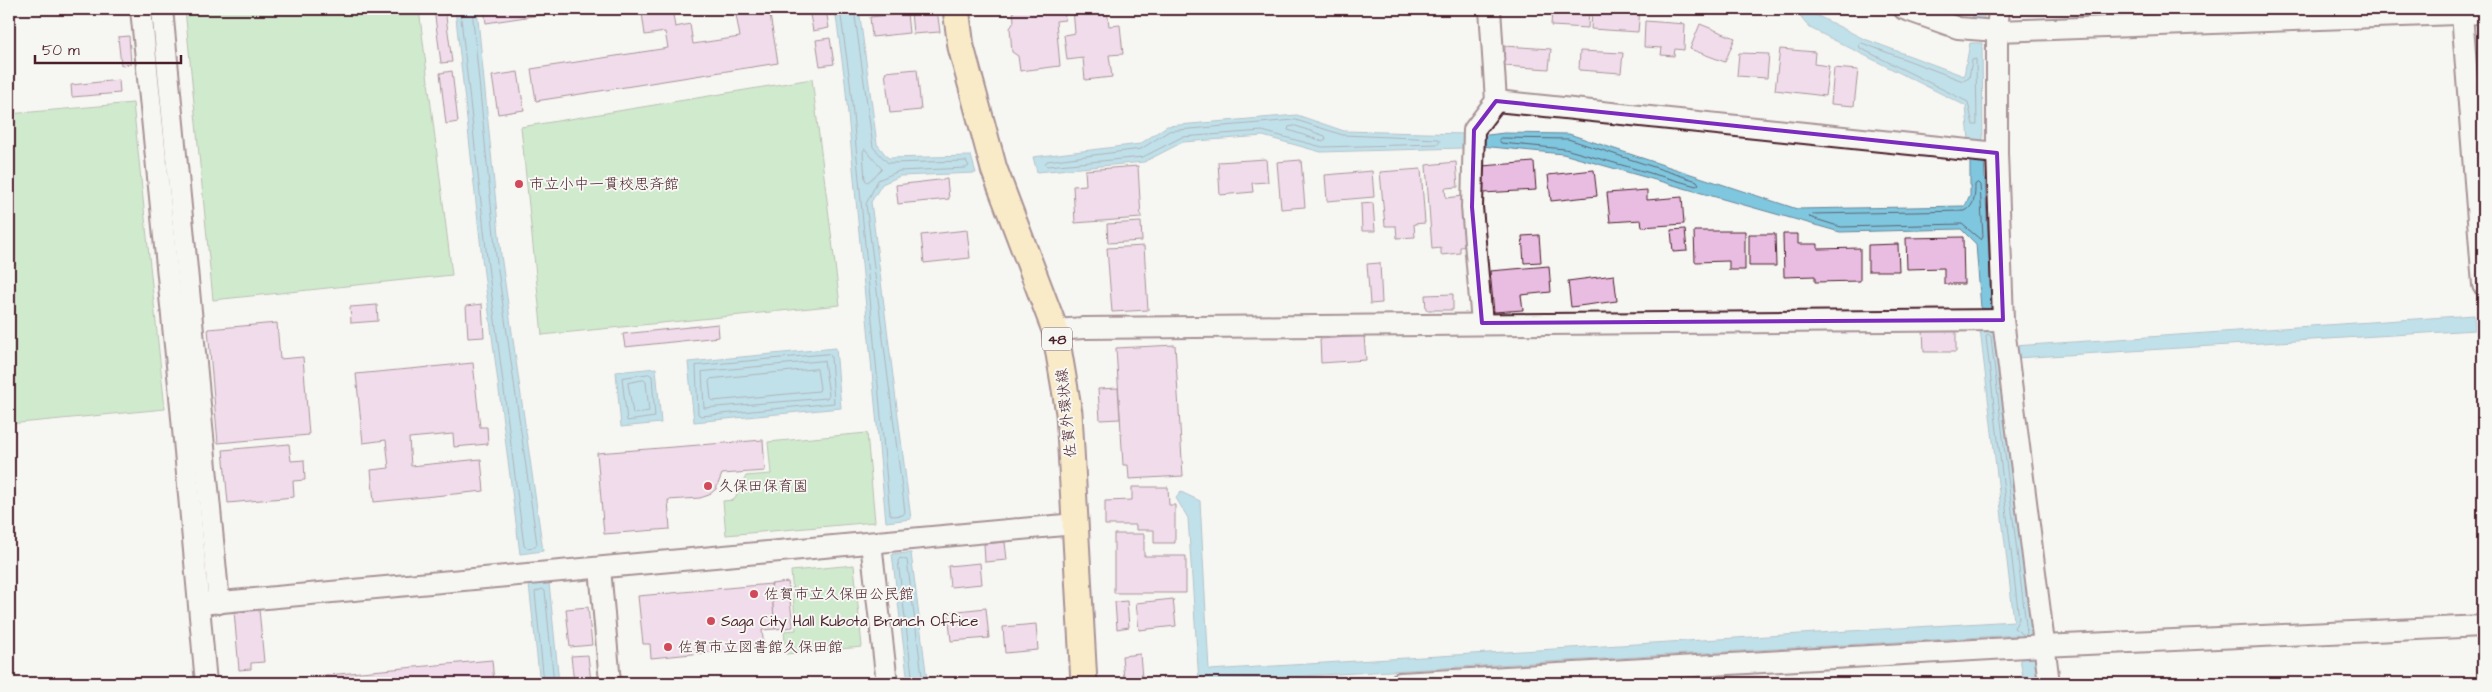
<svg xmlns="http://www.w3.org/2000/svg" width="2492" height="692" font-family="'Architects Daughter','Klee One',sans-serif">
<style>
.green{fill:#a1dca1;stroke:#767e66}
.water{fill:#7ec7df;stroke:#698497}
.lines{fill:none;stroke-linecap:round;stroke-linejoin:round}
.shore{stroke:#5f6273;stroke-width:1}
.building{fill:#e9bde2;stroke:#4a1f2b}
.minor-casing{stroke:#4a1f2b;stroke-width:24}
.major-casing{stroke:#4a1f2b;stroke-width:29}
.minor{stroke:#f6f6f2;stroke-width:20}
.major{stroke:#ffdd96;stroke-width:25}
.marked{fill:none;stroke:#7b2cbf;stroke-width:4;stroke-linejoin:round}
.poi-dot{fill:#d1495b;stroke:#f6f6f2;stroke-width:2}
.labels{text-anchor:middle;stroke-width:4;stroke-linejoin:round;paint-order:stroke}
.shield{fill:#f6f6f2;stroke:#7e6067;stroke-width:1}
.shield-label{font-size:14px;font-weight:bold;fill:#4a1f2b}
.poi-label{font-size:15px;fill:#4a1f2b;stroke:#f6f6f2;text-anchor:start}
.street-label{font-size:15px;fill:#4a1f2b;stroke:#f6f6f2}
</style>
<rect width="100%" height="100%" fill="#f6f6f2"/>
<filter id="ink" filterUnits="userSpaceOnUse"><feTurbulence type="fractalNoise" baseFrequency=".02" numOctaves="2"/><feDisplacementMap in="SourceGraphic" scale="10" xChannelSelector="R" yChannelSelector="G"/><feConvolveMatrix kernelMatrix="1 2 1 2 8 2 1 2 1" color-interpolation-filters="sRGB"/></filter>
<g filter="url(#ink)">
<g class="green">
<polygon points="185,9 419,9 452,275 213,300"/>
<polygon points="812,79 840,305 542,335 521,127"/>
<polygon points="133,103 165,409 9,424 9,114"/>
<polygon points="867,433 875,522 726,535 723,501 734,500 746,476 771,474 768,442"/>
<polygon points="854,565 862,647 786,654 784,631 796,630 791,571"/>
</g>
<g class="water">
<polygon points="455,9 477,9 501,255 543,551 520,554 482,258"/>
<polygon points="835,9 859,9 877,144 888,158 971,156 976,173 900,176 882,184 871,202 911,519 886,522 845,82"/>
<polygon points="1795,9 1809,9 1814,14 1862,38 1964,76 1970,43 1982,43 1983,141 1969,140 1966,106 1810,28"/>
<polygon points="1971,9 1984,9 1984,20 1973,18"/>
<polygon points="1297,115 1344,131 1466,134 1464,148 1321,152 1263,136 1183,142 1144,162 1037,172 1033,157 1140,144 1167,126"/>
<polygon points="1504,133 1569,134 1797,209 1965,206 1970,196 1970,158 1984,160 1992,310 1981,308 1976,244 1961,229 1840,232 1563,154 1481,146 1480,136"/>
<polygon points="2474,315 2475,330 2016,358 2014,346"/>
<polygon points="1980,329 1995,329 2033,641 2018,641 2017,635 1199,682 1188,518 1176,498 1181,492 1200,501 1209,670 2014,621"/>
<polygon points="836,348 841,408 694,422 688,362"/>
<polygon points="656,368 661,423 621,427 616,372"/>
<polygon points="911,553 926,672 928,683 908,683 892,554"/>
<polygon points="549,583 559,683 540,683 529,585"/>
<polygon points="2035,657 2038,683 2024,683 2020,658"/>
</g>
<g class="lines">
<g class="shore">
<polyline points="460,9 487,258 524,546 527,548 535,547 537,544 496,256 472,9"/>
<polyline points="840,9 850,82 890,514 893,516 903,515 905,512 866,204 878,180 899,171 966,168 969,166 966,161 888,163 873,147 854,9"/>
<polygon points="1862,43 1963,81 1969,78 1972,60 1976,59 1977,125 1973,125 1968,102 1860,48 1859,45"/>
<polygon points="1296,120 1343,135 1438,139 1440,141 1438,144 1322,147 1262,131 1182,137 1143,157 1047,166 1045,164 1047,161 1141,149 1169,131"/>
<polygon points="1296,126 1325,136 1326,139 1322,141 1288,130 1289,127"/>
<polygon points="1501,138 1568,139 1697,181 1699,184 1696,186 1565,149 1501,143 1499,140"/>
<polygon points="865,149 882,169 868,182 865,180 863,152"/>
<path d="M1978,183l2,2 3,52 -2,3 -19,-16 -121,3 -32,-10 3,-3 153,-3c10,-5 10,-16 10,-26z"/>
<polygon points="1988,334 1991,336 1993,356 2027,633 2025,636 2014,628 2019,619 1986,337"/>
<polygon points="829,354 831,356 834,403 701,416 698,414 696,366"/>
<polygon points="824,361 829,395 827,398 704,408 702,372"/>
<polygon points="817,369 820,388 819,391 713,401 711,399 709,381 711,379"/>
<polygon points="649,374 652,376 655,417 627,421 622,378"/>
<polygon points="644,380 646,382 649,411 633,414 628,383"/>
<polyline points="544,683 535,592 542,589 545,591 554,683"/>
<polyline points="913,683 898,561 900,558 907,560 923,683"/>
</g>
</g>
<g class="building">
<polygon points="434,9 445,9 452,62 441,63"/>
<polygon points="484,9 579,9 486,23"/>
<polygon points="672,9 675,27 690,24 693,44 740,37 735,9 769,9 778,63 536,101 531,69 668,48 665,32 645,35 642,13"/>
<polygon points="809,9 826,9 829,28 813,31"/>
<polygon points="1013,9 1064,9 1065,20 1056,21 1060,66 1020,71 1018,56 1012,52 1010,28 1014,22"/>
<polygon points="1073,9 1107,9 1109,26 1120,25 1123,54 1109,55 1112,77 1085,80 1083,58 1067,60 1064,35 1075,33"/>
<polygon points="1552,9 1589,9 1588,28 1551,26"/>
<polygon points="1592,9 1640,9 1638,32 1591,29"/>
<polygon points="1937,9 1960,9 1956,18"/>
<polygon points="937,10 940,32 913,34 911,12"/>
<polygon points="907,13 909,33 872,37 870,17"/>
<polygon points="1645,21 1685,24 1684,50 1675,49 1674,56 1661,55 1662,48 1644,47"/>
<polygon points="1700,24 1735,38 1725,62 1690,49"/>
<polygon points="129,36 131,64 121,65 118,37"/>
<polygon points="830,38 834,64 820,66 816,40"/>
<polygon points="1505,46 1551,49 1549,69 1504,66"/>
<polygon points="1780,49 1815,52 1814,64 1829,66 1825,96 1775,90"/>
<polygon points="1580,51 1623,53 1621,73 1579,70"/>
<polygon points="1739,53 1769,54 1767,78 1737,76"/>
<polygon points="1834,68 1858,70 1854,106 1831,104"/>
<polygon points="917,69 921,110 890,113 885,72"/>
<polygon points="452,71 458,122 446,124 440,73"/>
<polygon points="518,72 524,110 498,114 492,76"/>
<polygon points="119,80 120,93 72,97 71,85"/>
<polygon points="1266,159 1268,182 1252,183 1253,192 1220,195 1218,162"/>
<polygon points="1301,160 1305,207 1281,209 1277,162"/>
<polygon points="1456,162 1458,187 1445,188 1446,198 1463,196 1467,246 1460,247 1460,253 1441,255 1441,248 1432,249 1426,165"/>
<polygon points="1534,162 1536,190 1483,193 1482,166"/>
<polygon points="1138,166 1141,218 1075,223 1073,186 1086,185 1085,170"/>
<polygon points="1421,169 1425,223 1414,224 1415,237 1397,238 1396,226 1385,226 1380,172"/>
<polygon points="1594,170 1597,196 1551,201 1548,175"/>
<polygon points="1372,171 1374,197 1327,201 1325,175"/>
<polygon points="947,179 949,199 898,204 896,185"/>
<polygon points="1647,190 1647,200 1682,197 1684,224 1642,227 1641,220 1610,222 1607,193"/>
<polygon points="1373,203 1375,231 1362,231 1361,204"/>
<polygon points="1141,222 1142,241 1108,243 1107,224"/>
<polygon points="1685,229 1687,251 1673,252 1671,230"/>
<polygon points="967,230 970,258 924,263 921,235"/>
<polygon points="1694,231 1745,231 1745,270 1729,270 1729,261 1695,262"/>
<polygon points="1749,234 1775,234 1776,266 1749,266"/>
<polygon points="1783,234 1798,234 1798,244 1818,244 1818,249 1860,248 1860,281 1815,282 1815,276 1784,277"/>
<polygon points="1539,235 1541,262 1524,263 1522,236"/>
<polygon points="1963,237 1964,284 1944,284 1944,268 1907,269 1906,238"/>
<polygon points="1898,244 1899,271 1868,271 1868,245"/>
<polygon points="1144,246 1148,310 1112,312 1107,248"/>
<polygon points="1380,263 1382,303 1370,304 1367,264"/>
<polygon points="1549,266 1551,292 1521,295 1523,310 1494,312 1490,271"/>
<polygon points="1614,275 1617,301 1571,307 1568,281"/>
<polygon points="1453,294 1453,310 1426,310 1425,295"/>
<polygon points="482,304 484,337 468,338 466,306"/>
<polygon points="377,305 378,321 351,323 350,307"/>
<polygon points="277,323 280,359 303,357 309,435 218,443 208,329"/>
<polygon points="718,324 719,337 625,347 623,334"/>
<polygon points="1923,328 1956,328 1956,352 1924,352"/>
<polygon points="1364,336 1366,360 1321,363 1320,339"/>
<polygon points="1175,345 1183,476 1129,479 1128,465 1123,465 1116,348"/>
<polygon points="473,363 480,427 487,427 488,444 454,447 453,434 409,438 411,466 481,459 484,491 374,502 371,470 389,468 386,440 363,443 356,374"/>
<polygon points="1118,388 1120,419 1100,420 1098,389"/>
<polygon points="763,440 765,471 722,474 716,489 709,495 700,498 668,500 670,529 604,534 597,453"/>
<polygon points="289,444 291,461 304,460 305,480 293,481 294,497 228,503 223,450"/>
<polygon points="1132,487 1168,487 1169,505 1175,505 1175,543 1154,543 1154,530 1136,530 1136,525 1105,525 1105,501 1132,500"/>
<polygon points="1114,534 1144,534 1144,556 1186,556 1186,593 1114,593"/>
<polygon points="1005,542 1007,560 985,562 984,544"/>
<polygon points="980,563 982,584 950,587 948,566"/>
<polygon points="788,582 793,627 775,629 771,584"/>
<polygon points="771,584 775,629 762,630 764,647 651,658 650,644 643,644 638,596"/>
<polygon points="1173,599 1176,626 1139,630 1136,603"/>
<polygon points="1127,601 1129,627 1117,629 1115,602"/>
<polygon points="588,607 592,645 570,647 566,609"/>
<polygon points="986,608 989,638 951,641 948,612"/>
<polygon points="259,609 264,662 251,663 251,669 239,670 234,611"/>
<polygon points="1036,624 1038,650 1005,653 1003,627"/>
<polygon points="1140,654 1142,678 1124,680 1122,656"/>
<polygon points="588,655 591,682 574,683 571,656"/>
<polygon points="492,660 494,683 262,683 262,681"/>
</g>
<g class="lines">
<defs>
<g id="minor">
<polyline points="141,9 179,385 206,683"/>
<polyline points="162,9 219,603"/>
<polyline points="1904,9 1958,28 1997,31 2483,13"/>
<polyline points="1999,9 1997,31 1997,153 2003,320 2049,683"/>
<polyline points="2462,14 2483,285"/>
<polyline points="1496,101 1997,153"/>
<polyline points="1482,323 1472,207 1474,130 1496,101 1490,9"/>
<polyline points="1055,330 1084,328 2003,320"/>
<polyline points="871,543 887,683"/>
<polyline points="600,568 610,683"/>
<polyline points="200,604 1075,524"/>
<polyline points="1400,683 2043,646 2483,626"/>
</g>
<polyline id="major" points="956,9 961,47 994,169 1055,330 1069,413 1084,683"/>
</defs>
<use href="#minor" class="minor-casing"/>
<use href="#major" class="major-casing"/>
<use href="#minor" class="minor"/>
<use href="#major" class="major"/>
</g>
</g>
<path d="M0 0H2492V692H0ZM1496,101l501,52 6,167 -521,3 -10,-116 2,-77z" fill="#f6f6f2" fill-opacity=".55" fill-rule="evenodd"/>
<path class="marked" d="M1496,101l501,52 6,167 -521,3 -10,-116 2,-77z"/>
<g class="poi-dot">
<circle cx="519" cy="184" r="5"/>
<circle cx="708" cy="486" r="5"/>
<circle cx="754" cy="594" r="5"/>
<circle cx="711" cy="621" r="5"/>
<circle cx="668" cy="647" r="5"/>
</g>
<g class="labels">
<rect class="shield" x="1042" y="327.5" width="30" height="23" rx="4"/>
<g class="shield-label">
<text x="1057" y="344">48</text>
</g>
<g class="poi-label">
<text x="529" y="189">市立小中一貫校思斉館</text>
<text x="718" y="491">久保田保育園</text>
<text x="764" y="599">佐賀市立久保田公民館</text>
<text x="721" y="626">Saga City Hall Kubota Branch Office</text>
<text x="678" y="652">佐賀市立図書館久保田館</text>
</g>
<g class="street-label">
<text transform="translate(1066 413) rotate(-96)" y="5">佐賀外環状線</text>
</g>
</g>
<rect width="2492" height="692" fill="none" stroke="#f6f6f2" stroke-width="30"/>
<rect x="15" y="15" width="2462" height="662" fill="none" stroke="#4a1f2b" stroke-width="2" filter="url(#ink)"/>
<path d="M35 55v8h146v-8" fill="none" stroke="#4a1f2b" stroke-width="2.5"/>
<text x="42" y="55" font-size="15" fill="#4a1f2b" stroke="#f6f6f2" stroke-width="4" paint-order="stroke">50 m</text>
</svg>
